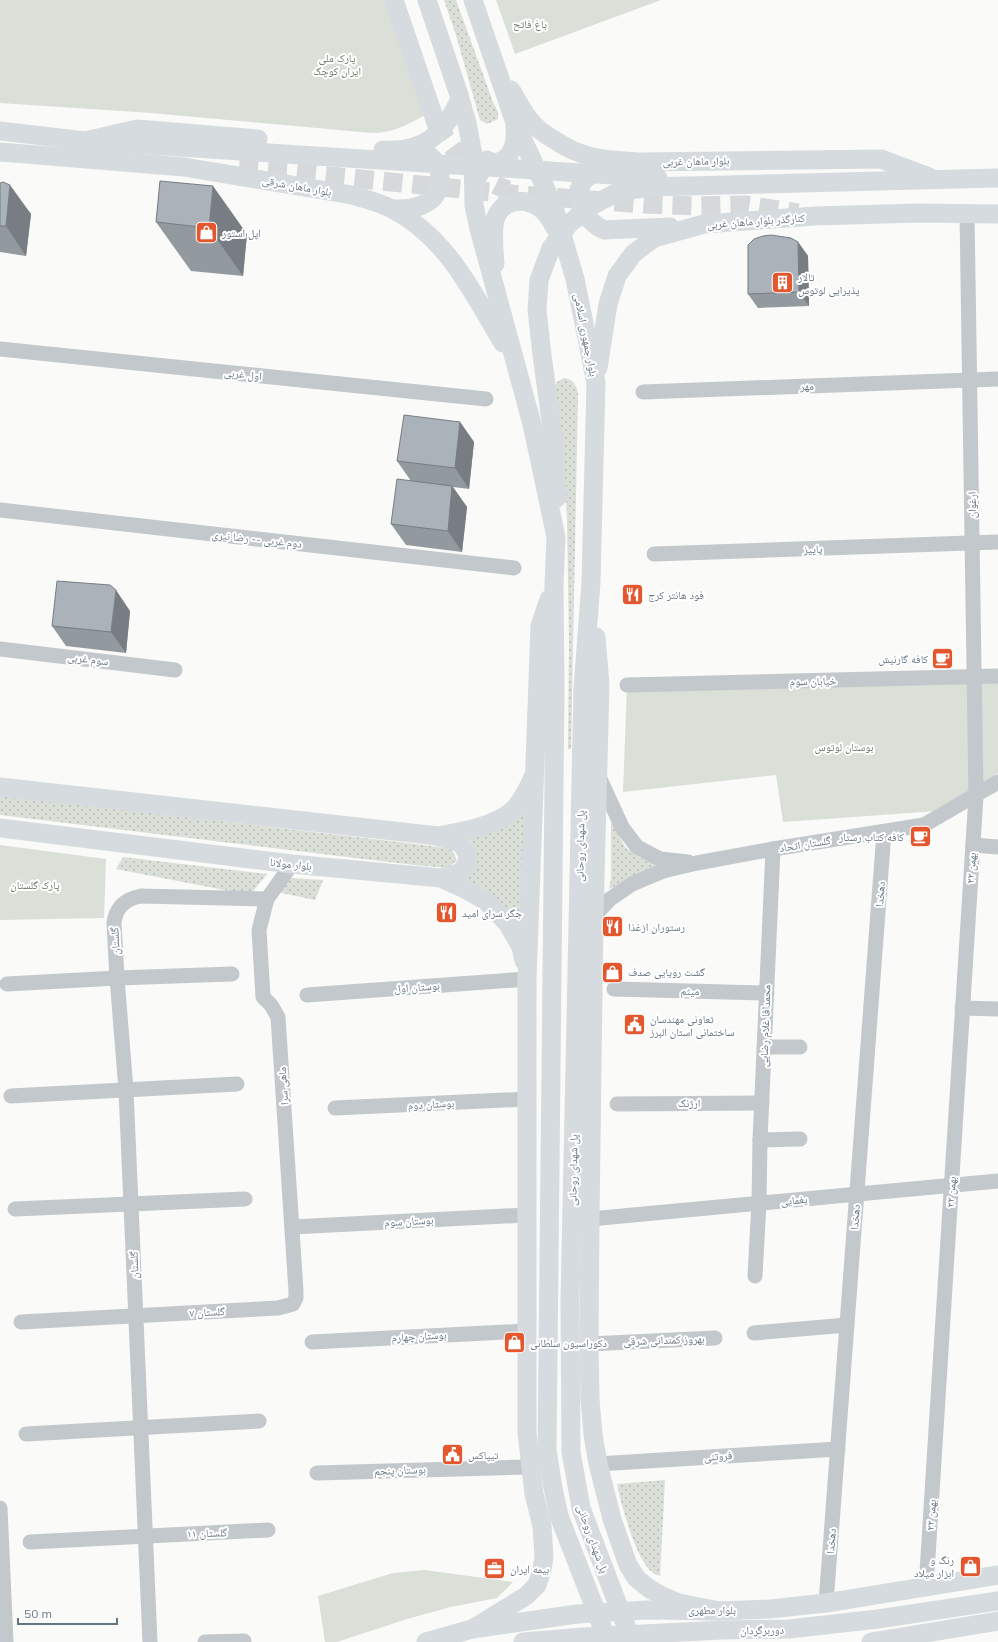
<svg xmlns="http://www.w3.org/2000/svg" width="998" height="1642" font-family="Mulish,'Noto Naskh Arabic',sans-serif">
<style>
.grass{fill:url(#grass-dots)}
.park{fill:#dadfd7}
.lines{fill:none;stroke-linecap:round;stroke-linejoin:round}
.major-tunnel{stroke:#d5d9db;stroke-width:19;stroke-dasharray:19 10;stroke-linecap:butt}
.minor{stroke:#c3c8cc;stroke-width:15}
.major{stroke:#d6dbdf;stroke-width:19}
.wall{fill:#929a9f}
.shaded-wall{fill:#777d82}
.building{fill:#aab3b9;stroke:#777d82}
.labels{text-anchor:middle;stroke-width:4;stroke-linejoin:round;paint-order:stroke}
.park-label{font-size:11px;fill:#687a64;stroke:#fff}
.street-label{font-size:11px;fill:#657683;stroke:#fff}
.poi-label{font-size:11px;fill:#657683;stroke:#fff;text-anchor:start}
</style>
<defs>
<pattern id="grass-dots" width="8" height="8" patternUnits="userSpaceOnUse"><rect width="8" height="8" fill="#dadfd7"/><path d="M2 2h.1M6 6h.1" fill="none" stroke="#b4b9b4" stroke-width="1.8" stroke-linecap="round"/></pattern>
</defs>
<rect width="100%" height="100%" fill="#fafaf8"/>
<g class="grass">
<polygon points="444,0 456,0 493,102 498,112 498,119 487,124 480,120 456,35"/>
<path d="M564,378c10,2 12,6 14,16l-7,355h-3l1,-108 -2,-122 -3,-56 -10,-73 3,-8z"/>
<polygon points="0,795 432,846 452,850 457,860 448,868 414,865 0,815"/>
<polygon points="530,806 525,934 463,878 476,854 470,838"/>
<polygon points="611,823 614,823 625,847 637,856 658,865 657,867 609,889 611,879"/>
<polygon points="123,857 267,874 250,895 116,869"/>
<polygon points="290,878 323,880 315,900 277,892"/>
<path d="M665,1480l-5,96c-2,-1 -6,-2 -8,-4 -16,-12 -31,-68 -35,-88z"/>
</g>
<g class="park">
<path d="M0,0h385l40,115c-18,10 -32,18 -53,18l-221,-20 -151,-10z"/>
<polygon points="496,0 661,0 515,54"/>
<polygon points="998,671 998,773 937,811 783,822 776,775 623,792 627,685"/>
<polygon points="0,845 106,859 104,918 0,920"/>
<polygon points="424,1570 513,1582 497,1598 451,1607 407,1619 337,1642 325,1642 318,1596 393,1573"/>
</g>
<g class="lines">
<g class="major-tunnel">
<path d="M436,123c19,31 37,54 72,67"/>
<polyline points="239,169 290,172 522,195 645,204 695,206 745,205 798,213"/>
</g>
<g class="minor">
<polyline points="0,349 486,399"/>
<polyline points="643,392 998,379"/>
<polyline points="0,510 514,568"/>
<polyline points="654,554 998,542"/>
<polyline points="0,649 175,670"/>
<polyline points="627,685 998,676"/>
<polyline points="599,777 622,827 637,847 660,859 688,862"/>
<polyline points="973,845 998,847"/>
<polyline points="594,916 610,899 632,884 663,871 697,863 773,849 924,825 998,782"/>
<polyline points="7,984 117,978 232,974"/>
<polyline points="614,989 767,993"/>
<polyline points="307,995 527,979"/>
<polyline points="962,1008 998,1009"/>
<polyline points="764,1047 800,1047"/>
<polyline points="11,1096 237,1084"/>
<polyline points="617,1104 762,1103"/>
<polyline points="335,1108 527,1099"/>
<polyline points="760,1140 800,1139"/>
<polyline points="15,1209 245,1199"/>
<polyline points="590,1219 998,1181"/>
<polyline points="292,1227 526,1215"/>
<polyline points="755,1276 759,1203 760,1140 773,849"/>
<polyline points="21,1322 278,1308 293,1304 296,1298 296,1291 278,1017 271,1005 263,997 259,930 267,899 292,864"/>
<polyline points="754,1333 847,1325"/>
<polyline points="312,1342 526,1331"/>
<polyline points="589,1344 715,1338"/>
<polyline points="26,1434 259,1421"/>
<polyline points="598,1464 838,1449"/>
<polyline points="317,1473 530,1467"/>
<polyline points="0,1508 6,1642"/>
<polyline points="30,1542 268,1530"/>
<polyline points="926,1588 976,796 967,213"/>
<polyline points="826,1603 884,832"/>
<path d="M150,1642l-24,-552 -9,-112 -3,-55c2,-16 11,-24 27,-27l126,3"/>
<polyline points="205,1642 244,1641"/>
</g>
<g class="major">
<polyline points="394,0 436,123"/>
<polyline points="427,0 459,95 467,123 473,155 474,205 479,229 532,424 556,537 554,585 555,690 547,1450 553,1488 559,1516 608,1642"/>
<polyline points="473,0 515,123 544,185 556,214 575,279 596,383 591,582 583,688 570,1302 571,1452 581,1508 632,1642"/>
<path d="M511,90c6,10 11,20 18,29 6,8 15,15 24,20 31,21 52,21 88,23l240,-3 48,18"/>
<polyline points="0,131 85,141 137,129 258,139"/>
<polyline points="85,141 658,178"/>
<path d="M383,150c41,3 61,-16 77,-51"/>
<path d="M0,152l184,15 168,28c14,4 27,7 40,14 56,29 80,83 111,134"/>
<path d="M487,160c13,8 24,-4 27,-16 2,-6 1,-13 1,-19"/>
<path d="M601,171c-7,3 -15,5 -19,12 -11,19 6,39 22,47l66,-3"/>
<path d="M393,209c11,0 23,0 33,-6 18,-9 18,-35 4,-47"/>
<path d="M495,264c-1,-13 -3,-32 0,-44 6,-21 29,-23 45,-12 7,5 11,12 15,20"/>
<polyline points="598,368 608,304 617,276 633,254 654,238 704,224 815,216 919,213 998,214"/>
<polyline points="557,498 554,443 542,355 537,310 539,280 551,248 569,224 589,207 618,192 649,187 998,178"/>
<polyline points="596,637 600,685 594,916 590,1219 589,1344 590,1399 593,1435 598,1464 612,1519 628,1565 637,1579 650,1589 662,1596 679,1603 719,1611"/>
<path d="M0,787l438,49c23,-4 59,-10 76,-27 9,-9 14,-21 19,-32"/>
<polyline points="0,828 292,864 441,878 465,889 486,901 508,924 521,947 524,961"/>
<polyline points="439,837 461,843 467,853 468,862 461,872 441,878"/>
<polyline points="472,1629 526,1596 537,1585 542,1570 544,1557 542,1526 534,1494 527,1433 527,979 540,626 549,599"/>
<polyline points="426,1642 472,1629 577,1614 647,1610 719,1611 770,1609 826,1603 998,1575"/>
<polyline points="523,1642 584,1637 722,1630 789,1629 878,1619 998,1601"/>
<polyline points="871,1642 998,1621"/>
</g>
</g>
<g class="wall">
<polygon points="160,181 247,234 243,276 191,271 156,222"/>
<polygon points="0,183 31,214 26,256 0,252"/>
<polygon points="798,242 808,256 809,306 758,308 748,294"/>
<polygon points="460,422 474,442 469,489 453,487 467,507 462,552 406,545 391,524 411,481 397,461"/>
<polygon points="130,611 126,653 66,646 52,626"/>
</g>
<g class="shaded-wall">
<polygon points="10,185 31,214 26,256 6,226"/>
<polygon points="213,186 247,234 243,276 209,228"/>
<polygon points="798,242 808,256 809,306 799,292"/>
<polygon points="460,422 474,442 469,489 455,468"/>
<polygon points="452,486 467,507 462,552 448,531"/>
<polygon points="116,590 130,611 126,653 111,632"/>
</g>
<g class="building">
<polygon points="160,181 213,186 209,228 156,222"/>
<polygon points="3,182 10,185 6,226 0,226 0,183"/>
<polygon points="771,235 791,238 798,242 799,292 748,294 748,245 754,239 763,236"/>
<polygon points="404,415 460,422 455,468 397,461"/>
<polygon points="397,479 452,486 448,531 391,524"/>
<polygon points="57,581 110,585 116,590 111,632 52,626"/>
</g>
<defs>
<symbol id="shop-square" viewBox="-11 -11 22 22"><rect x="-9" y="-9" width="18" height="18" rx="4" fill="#e4572e" stroke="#fff"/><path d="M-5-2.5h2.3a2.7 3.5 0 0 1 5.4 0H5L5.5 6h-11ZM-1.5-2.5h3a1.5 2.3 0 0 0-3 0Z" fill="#fff"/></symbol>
<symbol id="building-square" viewBox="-11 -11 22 22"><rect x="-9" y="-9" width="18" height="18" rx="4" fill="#e4572e" stroke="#fff"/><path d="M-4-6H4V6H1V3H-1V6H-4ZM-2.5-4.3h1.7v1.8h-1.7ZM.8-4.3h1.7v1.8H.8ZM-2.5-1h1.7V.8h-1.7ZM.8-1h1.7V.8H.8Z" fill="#fff"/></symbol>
<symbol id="restaurant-square" viewBox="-11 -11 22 22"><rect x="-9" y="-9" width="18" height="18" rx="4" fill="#e4572e" stroke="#fff"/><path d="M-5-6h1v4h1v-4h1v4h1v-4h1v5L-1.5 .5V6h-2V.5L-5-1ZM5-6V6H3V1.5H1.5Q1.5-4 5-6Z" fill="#fff"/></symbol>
<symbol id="cafe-square" viewBox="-11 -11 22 22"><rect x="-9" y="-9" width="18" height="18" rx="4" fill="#e4572e" stroke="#fff"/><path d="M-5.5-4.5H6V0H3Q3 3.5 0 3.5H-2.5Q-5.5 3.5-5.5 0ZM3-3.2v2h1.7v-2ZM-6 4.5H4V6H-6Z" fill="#fff"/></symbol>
<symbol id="civic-square" viewBox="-11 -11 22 22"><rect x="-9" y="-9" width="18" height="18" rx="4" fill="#e4572e" stroke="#fff"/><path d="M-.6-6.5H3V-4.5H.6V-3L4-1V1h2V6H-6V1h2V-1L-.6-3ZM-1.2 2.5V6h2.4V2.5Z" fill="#fff"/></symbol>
<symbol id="office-square" viewBox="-11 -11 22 22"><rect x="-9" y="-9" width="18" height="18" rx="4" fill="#e4572e" stroke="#fff"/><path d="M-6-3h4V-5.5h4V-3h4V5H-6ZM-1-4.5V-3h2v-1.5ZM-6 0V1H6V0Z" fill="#fff"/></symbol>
</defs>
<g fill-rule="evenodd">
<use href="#shop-square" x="194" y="220" width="25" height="25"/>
<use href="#building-square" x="770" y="270" width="25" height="25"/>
<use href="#restaurant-square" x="620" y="582" width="25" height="25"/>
<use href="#cafe-square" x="930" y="646" width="25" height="25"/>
<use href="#cafe-square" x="908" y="824" width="25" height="25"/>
<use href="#restaurant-square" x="434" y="900" width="25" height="25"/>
<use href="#restaurant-square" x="600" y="914" width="25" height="25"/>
<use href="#shop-square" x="600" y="960" width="25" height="25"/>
<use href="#civic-square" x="622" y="1012" width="25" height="25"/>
<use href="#shop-square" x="502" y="1330" width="25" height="25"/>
<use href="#civic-square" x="440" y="1442" width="25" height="25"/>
<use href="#shop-square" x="958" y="1554" width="25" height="25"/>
<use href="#office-square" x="482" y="1556" width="25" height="25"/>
</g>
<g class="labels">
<g class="park-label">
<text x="530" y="28">باغ فاتح</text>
<text x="337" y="62">پارک ملی<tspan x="337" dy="13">ایران کوچک</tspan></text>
<text x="844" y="751">بوستان لوتوس</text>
<text x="35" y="889">پارک گلستان</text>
</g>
<g class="street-label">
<text transform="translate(696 161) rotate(-1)" y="4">بلوار ماهان غربی</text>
<text transform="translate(297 186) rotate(10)" y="4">بلوار ماهان شرقی</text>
<text transform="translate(756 221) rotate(-4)" y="4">کنارگذر بلوار ماهان غربی</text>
<text transform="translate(586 335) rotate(79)" y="4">بلوار جمهوری اسلامی</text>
<text transform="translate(243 374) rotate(6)" y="4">اول غربی</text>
<text transform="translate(807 386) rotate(-2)" y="4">مهر</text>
<text transform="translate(972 505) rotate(-91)" y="4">ارغوان</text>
<text transform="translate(257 539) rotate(6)" y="4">دوم غربی -- رضا نیری</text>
<text transform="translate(813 549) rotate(-2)" y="4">پاییز</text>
<text transform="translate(88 659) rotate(7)" y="4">سوم غربی</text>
<text transform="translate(813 681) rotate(-1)" y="4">خیابان سوم</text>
<text transform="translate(805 844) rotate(-9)" y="4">گلستان اتحاد</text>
<text transform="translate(580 846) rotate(-89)" y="4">پل شهدای روحانی</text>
<text transform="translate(291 864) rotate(6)" y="4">بلوار مولانا</text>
<text transform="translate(971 868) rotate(-86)" y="4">۲۲ بهمن</text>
<text transform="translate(880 894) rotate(-86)" y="4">دهخدا</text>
<text transform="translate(115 941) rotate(-93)" y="4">گلستان</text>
<text transform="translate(417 987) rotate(-4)" y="4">بوستان اول</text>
<text transform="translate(690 991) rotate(1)" y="4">میثم</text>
<text transform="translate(765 1026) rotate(-88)" y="4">محمداقا غلام رضایی</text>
<text transform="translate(283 1086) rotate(-94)" y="4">ماهی سرا</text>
<text x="689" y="1107">ارژنک</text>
<text transform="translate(431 1104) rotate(-3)" y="4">بوستان دوم</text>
<text transform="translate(573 1170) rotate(-89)" y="4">پل شهدای روحانی</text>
<text transform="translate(951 1192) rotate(-86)" y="4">۲۲ بهمن</text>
<text transform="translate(794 1200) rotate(-5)" y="4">یغمایی</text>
<text transform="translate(855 1217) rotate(-86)" y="4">دهخدا</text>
<text transform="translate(409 1221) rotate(-3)" y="4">بوستان سوم</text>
<text transform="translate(134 1265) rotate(-92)" y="4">گلستان</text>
<text transform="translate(207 1312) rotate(-3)" y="4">گلستان ۷</text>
<text transform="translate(419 1336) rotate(-3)" y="4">بوستان چهارم</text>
<text transform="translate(664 1340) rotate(-2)" y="4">بهروز کمندانی شرقی</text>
<text transform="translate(718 1456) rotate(-4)" y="4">فروتنی</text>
<text transform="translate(400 1470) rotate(-2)" y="4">بوستان پنجم</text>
<text transform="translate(931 1515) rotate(-86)" y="4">۲۲ بهمن</text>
<text transform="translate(207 1533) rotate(-2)" y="4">گلستان ۱۱</text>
<text transform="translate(593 1539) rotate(70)" y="4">پل شهدای روحانی</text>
<text transform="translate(831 1541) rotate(-86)" y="4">دهخدا</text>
<text x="712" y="1614">بلوار مطهری</text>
<text transform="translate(762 1630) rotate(-1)" y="4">دوربرگردان</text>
</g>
<g class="poi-label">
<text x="222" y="237">اپل استور</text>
<text x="798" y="281">تالار<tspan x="798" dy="13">پذیرایی لوتوس</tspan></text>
<text x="648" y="599">فود هانتر کرج</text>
<text x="928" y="663" text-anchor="end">کافه گارنیش</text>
<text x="904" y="841" text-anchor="end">کافه کتاب رستار</text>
<text x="462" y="917">جگر سرای امید</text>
<text x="628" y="931">رستوران ازغذا</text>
<text x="628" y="976">گشت رویایی صدف</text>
<text x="650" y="1023">تعاونی مهندسان<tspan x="650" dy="13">ساختمانی استان البرز</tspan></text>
<text x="530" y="1347">دکوراسیون سلطانی</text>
<text x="468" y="1459">تیپاکس</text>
<text x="954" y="1564" text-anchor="end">رنگ و<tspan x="954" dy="13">ابزار میلاد</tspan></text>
<text x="510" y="1573">بیمه ایران</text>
</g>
</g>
<path d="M18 1618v6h99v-6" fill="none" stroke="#657683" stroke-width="2"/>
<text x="24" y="1618" font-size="12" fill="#657683" stroke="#ffffff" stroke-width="3" paint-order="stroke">50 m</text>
</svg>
